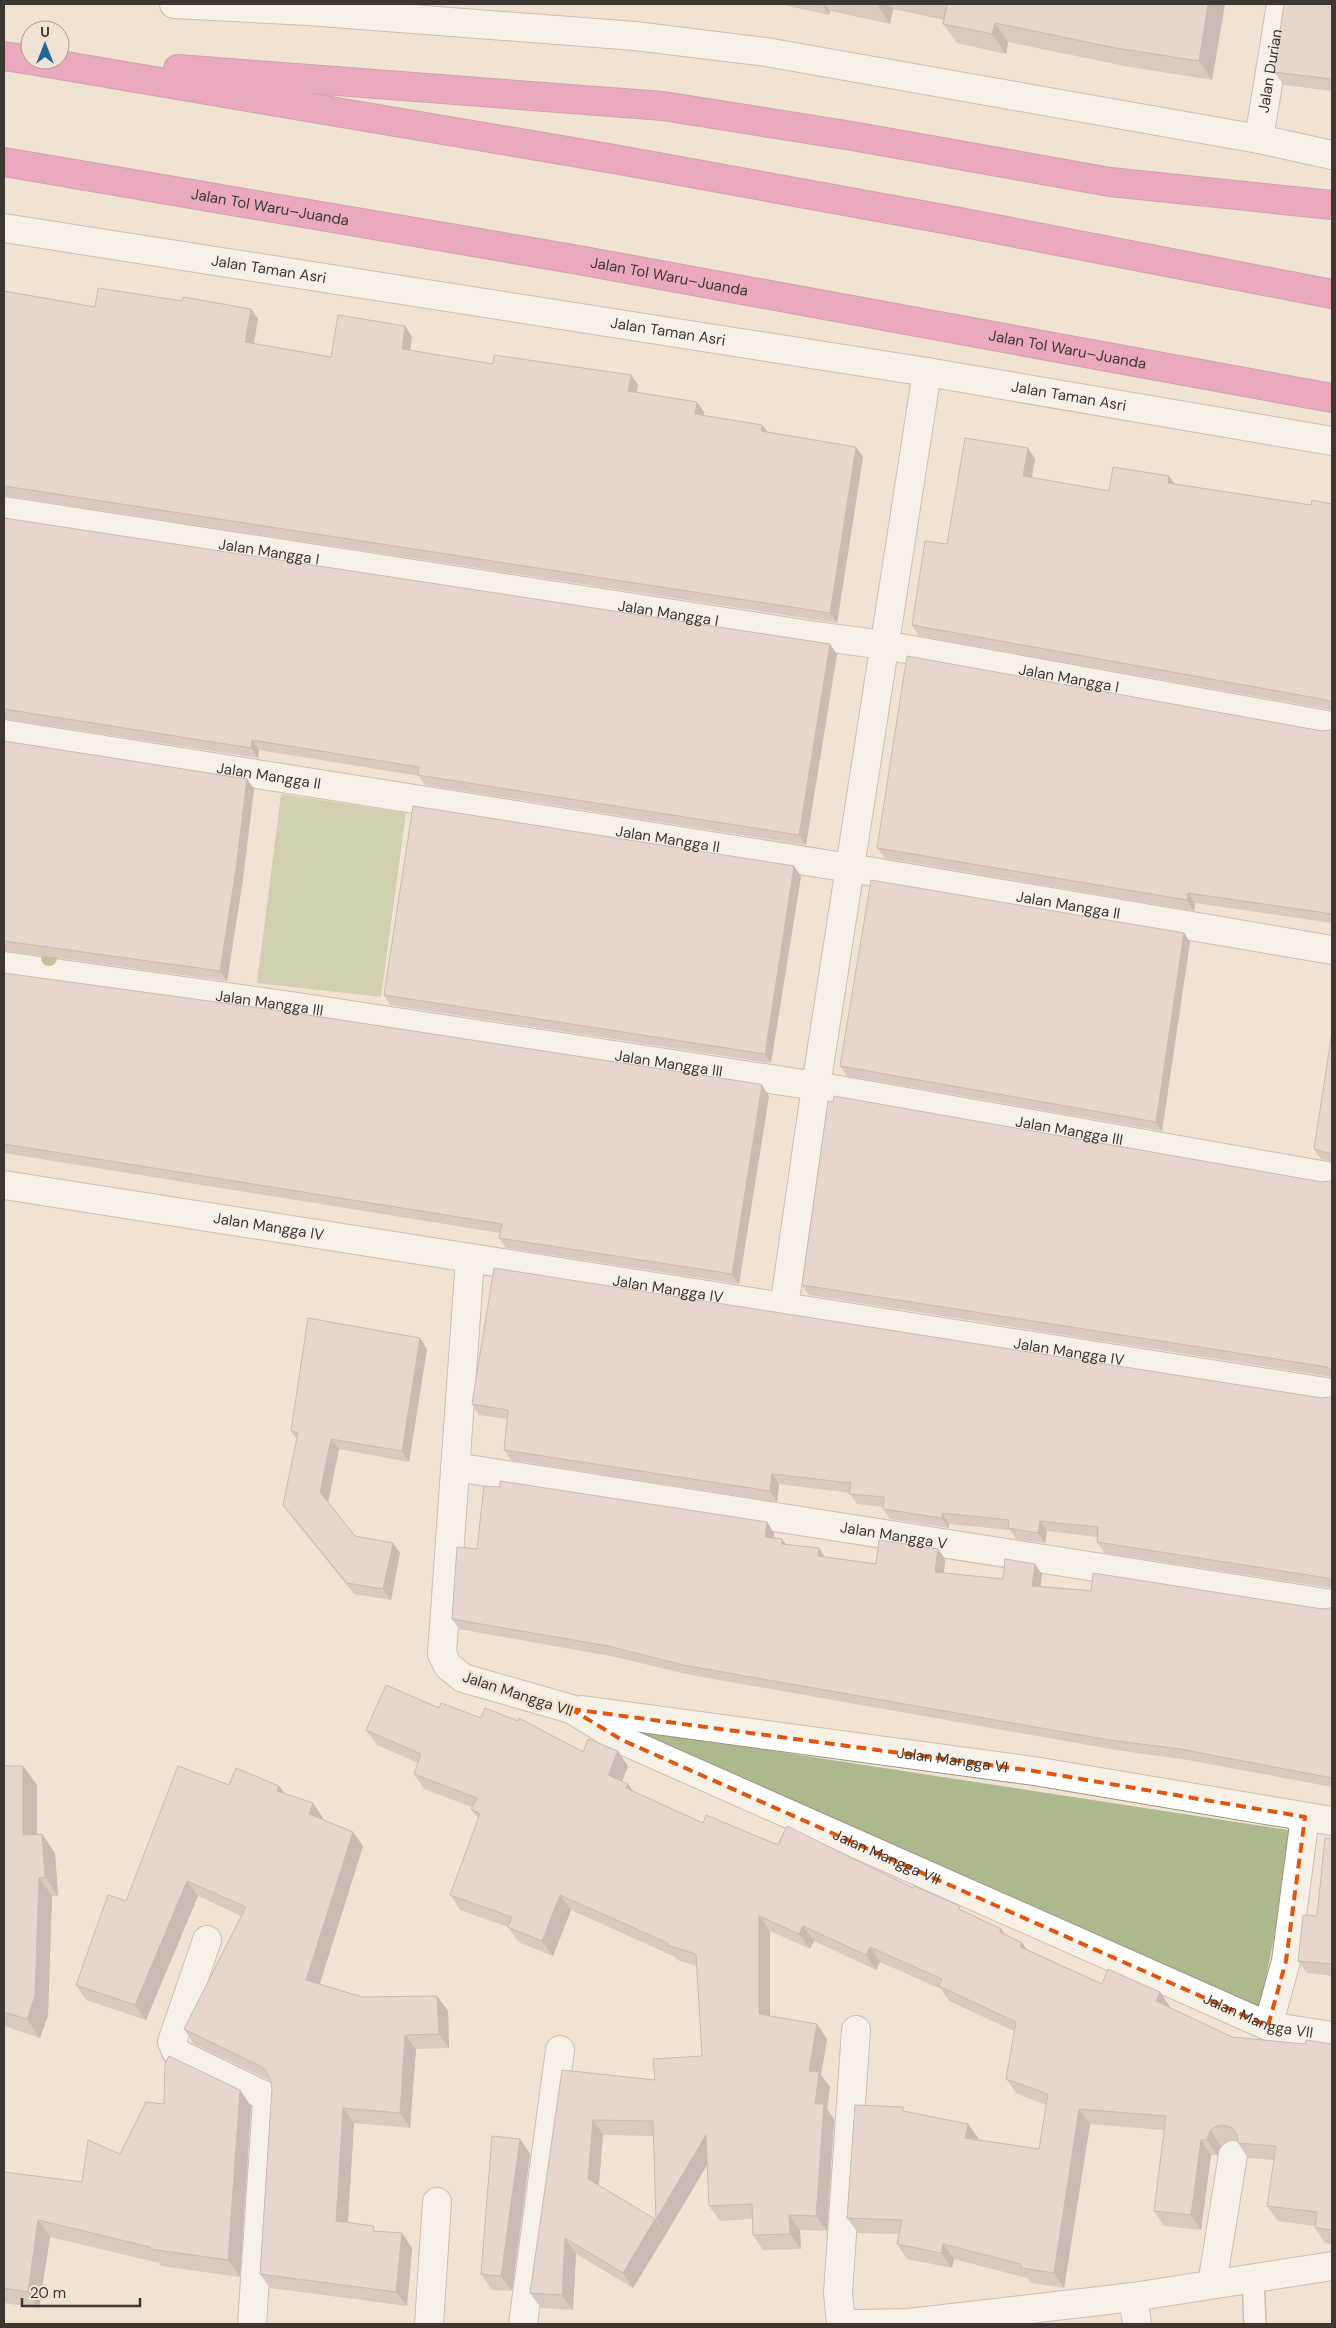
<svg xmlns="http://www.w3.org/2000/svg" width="1336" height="2328" font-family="'DM Sans',sans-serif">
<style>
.green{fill:#acb98d}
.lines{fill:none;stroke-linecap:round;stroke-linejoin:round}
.lane-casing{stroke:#9f9284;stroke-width:24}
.street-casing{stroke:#9f9284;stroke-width:30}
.secondary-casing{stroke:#9f9284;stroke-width:30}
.highway-casing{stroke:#a8547a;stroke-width:30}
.lane{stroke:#fff;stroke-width:21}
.street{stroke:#fff;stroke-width:28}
.secondary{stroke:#fff;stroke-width:28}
.highway{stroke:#e263a1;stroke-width:28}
.tree{fill:#939561}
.wall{fill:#bca9a6}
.shaded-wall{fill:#998a87}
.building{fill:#dbc5c1;stroke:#998a87}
.marked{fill:none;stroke:#df570e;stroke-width:4;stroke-dasharray:10 6;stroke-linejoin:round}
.labels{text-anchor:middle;stroke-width:5;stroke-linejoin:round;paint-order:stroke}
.street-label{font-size:15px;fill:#3c3731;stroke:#f1e3d3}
</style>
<rect width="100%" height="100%" fill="#f1e3d3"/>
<g class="green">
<polygon points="281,794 406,813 381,997 257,983"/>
<polygon points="623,1728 1295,1831 1259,2013"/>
</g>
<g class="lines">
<defs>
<polyline id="lane" points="1253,2278 1255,2324"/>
<g id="street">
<path id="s1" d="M1259,139l22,-135"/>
<path id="s2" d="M4,511l812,125 68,9 448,81"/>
<path id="s3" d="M4,734l846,134 482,82"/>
<path id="s4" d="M4,966l294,41 518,79 516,91"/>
<path id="s5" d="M4,1185l1328,208"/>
<path id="s6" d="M470,1259l-28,395 6,12 15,12 108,31 51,31 646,286 64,10"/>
<polyline points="784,1308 816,1086 927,372"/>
<path id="s7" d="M455,1467l877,137"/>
<path id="s8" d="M582,1710l452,61 298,50"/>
<polyline points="207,1940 172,2042 177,2053 259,2093 264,2095 267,2102 252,2324"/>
<polyline points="1268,2026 1286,1961 1305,1817"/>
<polyline points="1212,2284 1233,2155"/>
<polyline points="1133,2297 1137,2324"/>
<polyline points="429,2324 437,2202"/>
<polyline points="523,2324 560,2050"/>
<polyline points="841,2324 838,2293 856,2030"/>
<polyline points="856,2324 909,2323 1133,2297 1332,2266"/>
</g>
<g id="secondary">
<polyline points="174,4 308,11 635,36 766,52 1259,139 1332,155"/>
<path id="s9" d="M4,228l923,144 405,69"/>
</g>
<g id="highway">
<polyline points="4,56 30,60"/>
<polyline points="30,60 614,159 949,220 1332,294"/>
<polyline points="178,69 663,106 852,136 1110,182 1332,205"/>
<path id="s10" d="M4,162l569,97 759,139"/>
</g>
</defs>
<use href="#lane" class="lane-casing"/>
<use href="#street" class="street-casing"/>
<use href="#secondary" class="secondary-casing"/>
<use href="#highway" class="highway-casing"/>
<use href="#lane" class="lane"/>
<use href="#street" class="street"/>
<use href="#secondary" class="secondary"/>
<use href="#highway" class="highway"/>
</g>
<circle class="tree" cx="49" cy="958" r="8"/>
<g class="wall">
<polygon points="782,4 1225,4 1212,80 1130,67 1008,42 1006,54 957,43 943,24 944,20 893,9 890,24 830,11 829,15 783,5"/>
<polygon points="1332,4 1332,91 1284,85 1274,72"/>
<polygon points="4,291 95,307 182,301 251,309 258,319 254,344 331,357 405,326 412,337 410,350 493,364 631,375 638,385 637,392 697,402 704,412 703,416 762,425 768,432 863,457 837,623 6,496 4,496"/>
<polygon points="1028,448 1035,459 1032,478 1109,491 1175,484 1311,505 1332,504 1332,710 919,636 912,625 947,544"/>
<polygon points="4,518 837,654 806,845 425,785 419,776 259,750 258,758 6,719 4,719"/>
<polygon points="1332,729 1332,923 1195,903 1194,911 885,858 877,848 1322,731 1330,730"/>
<polygon points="4,741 247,779 254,789 243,879 227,981 6,951 4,951"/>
<polygon points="801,876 771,1063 390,1005 384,995"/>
<polygon points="1184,933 1190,942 1162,1131 847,1076 840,1066"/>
<polygon points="4,973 769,1096 739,1284 506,1248 499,1238 500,1233 4,1153"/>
<polygon points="1332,1031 1332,1162 1321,1159 1314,1149"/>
<polygon points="1332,1180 1332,1377 809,1295 802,1285 1322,1182 1330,1181"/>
<polygon points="420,1338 427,1349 409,1462 339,1449 328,1502 355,1536 393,1543 400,1553 391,1600 354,1594 291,1516 283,1505 297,1440 291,1431"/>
<polygon points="1332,1396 1332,1588 1104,1553 1097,1542 1097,1537 1047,1531 1045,1543 1016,1539 1010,1530 949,1524 949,1528 890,1519 883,1509 883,1507 857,1504 849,1493 779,1484 777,1502 511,1460 504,1450 507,1419 479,1415 472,1404 1322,1398 1330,1397"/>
<polygon points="767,1522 774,1533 774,1538 786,1545 825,1557 876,1564 938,1549 945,1559 944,1573 1003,1579 1042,1574 1041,1586 1322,1609 1330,1608 1332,1607 1332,1787 1188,1760 1116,1750 691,1675 615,1657 459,1629 452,1619 477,1549"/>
<polygon points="439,1708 481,1718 628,1766 622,1781 628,1784 634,1792 703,1823 778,1845 913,1888 1001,1929 1005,1935 1022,1943 1027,1949 1102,1984 1160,1992 1170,2008 1232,2037 1305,2044 1332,2044 1332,2244 1325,2243 1315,2228 1315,2226 1278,2221 1267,2206 1274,2160 1248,2158 1238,2143 1238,2141 1235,2140 1227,2141 1221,2146 1217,2155 1211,2155 1201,2230 1164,2226 1154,2211 1164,2130 1090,2124 1064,2288 1031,2283 1027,2278 954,2259 952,2268 907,2259 897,2244 899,2234 858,2233 847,2218 906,2112 979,2140 1039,2149 1046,2105 1017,2094 1006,2079 1014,2031 949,2001 941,1989 880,1962 876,1970 814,1941 810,1949 770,1931 770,2016 827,2039 821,2075 830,2087 827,2109 834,2119 827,2231 800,2230 801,2249 763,2250 753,2235 752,2219 720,2221 709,2206 707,2165 666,2234 656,2219 654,2136 603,2135 599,2185 655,2219 666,2234 633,2288 576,2254 573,2310 541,2308 530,2293 562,2070 655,2080 702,2056 697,1966 677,1960 675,1957 571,1910 553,1956 518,1942 508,1927 460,1910 450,1895 478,1819 471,1809 472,1807 424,1789 414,1774 418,1763 377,1745 366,1730"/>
<polygon points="4,1766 23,1766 37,1785 37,1834 55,1853 58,1896 52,1896 48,2015 40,2038 4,2026"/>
<polygon points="229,1785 285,1794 313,1803 323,1818 322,1819 353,1832 363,1846 320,1984 362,1997 437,1996 448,2011 449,2048 416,2049 410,2128 354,2123 348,2222 377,2231 412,2248 407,2306 270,2288 260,2274 272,2088 271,2081 194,2044 184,2029 241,1916 198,1896 146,2020 86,2000 76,1985 126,1901"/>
<polygon points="1332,1839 1332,1976 1307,1973 1298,1961 1317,1916"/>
<polygon points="164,2104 251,2106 240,2277 161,2266 159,2263 50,2237 39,2308 4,2303 4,2172 82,2182 120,2154"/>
<polygon points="520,2139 530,2154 512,2291 492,2290 481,2274"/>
</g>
<g class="shaded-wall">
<polygon points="822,4 825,4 830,11 829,15"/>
<polygon points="877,4 890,4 893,9 890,24"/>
<polygon points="1208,4 1225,4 1212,80 1199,61"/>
<polygon points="995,23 1008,42 1006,54 992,34"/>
<polygon points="251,309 258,319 252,352 245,342"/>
<polygon points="405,326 412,337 409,359 402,349"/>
<polygon points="631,375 638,385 635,401 628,391"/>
<polygon points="697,402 704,412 702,424 695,414"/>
<polygon points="762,425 770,435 761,431"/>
<polygon points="856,447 863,457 837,623 830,613"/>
<polygon points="1028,448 1035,459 1030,487 1023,476"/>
<polygon points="1169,476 1177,487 1168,483"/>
<polygon points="830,644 837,654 806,845 799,835"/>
<polygon points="252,740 259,750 258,758 251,748"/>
<polygon points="247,779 254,789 243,879 227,981 220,971"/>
<polygon points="794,866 801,876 771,1063 765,1054"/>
<polygon points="1188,893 1195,903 1194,911 1187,900"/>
<polygon points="1184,933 1190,942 1162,1131 1156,1122"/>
<polygon points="762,1085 769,1096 739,1284 732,1274"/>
<polygon points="420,1338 427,1349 409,1462 402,1451"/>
<polygon points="331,1439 339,1449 328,1503 320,1492"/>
<polygon points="772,1474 779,1484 777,1502 770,1491"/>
<polygon points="942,1513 949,1524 949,1528 942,1518"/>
<polygon points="1040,1521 1047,1531 1045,1543 1038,1533"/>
<polygon points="767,1522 774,1533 773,1547 765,1537"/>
<polygon points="782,1539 790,1549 782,1544"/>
<polygon points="393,1543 400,1553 391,1600 383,1589"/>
<polygon points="819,1548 826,1559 818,1556"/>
<polygon points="938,1549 945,1559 943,1582 935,1572"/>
<polygon points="1035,1564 1042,1574 1039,1596 1032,1586"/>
<polygon points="618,1751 628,1766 619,1790 608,1775"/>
<polygon points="23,1766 37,1785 37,1854 23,1835"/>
<polygon points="628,1784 638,1799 626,1788"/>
<polygon points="279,1786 290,1800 277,1791"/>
<polygon points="313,1803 323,1818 319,1828 309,1814"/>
<polygon points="353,1832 363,1846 316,1995 306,1980"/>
<polygon points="42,1834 55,1853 58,1896 45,1877"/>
<polygon points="39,1878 52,1896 48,2015 40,2038 27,2019"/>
<polygon points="187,1881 198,1896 146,2020 135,2005"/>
<polygon points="560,1895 571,1910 553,1956 542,1941"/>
<polygon points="759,1916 770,1931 770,2029 759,2014"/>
<polygon points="803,1926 814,1941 810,1949 799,1934"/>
<polygon points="1001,1929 1012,1944 1000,1932"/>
<polygon points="1022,1943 1033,1958 1020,1947"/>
<polygon points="870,1947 880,1962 876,1970 866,1955"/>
<polygon points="1160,1992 1170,2007 1166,2016 1156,2001"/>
<polygon points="437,1996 448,2011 449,2048 439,2034"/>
<polygon points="817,2024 827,2039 821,2075 830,2087 827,2109 834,2119 827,2231 816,2216 815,2104 809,2071"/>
<polygon points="405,2035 416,2049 410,2128 400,2113"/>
<polygon points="240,2090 251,2106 240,2277 228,2260"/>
<polygon points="343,2108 354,2123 347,2236 336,2221"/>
<polygon points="1079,2109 1090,2124 1064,2288 1054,2273"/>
<polygon points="593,2120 603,2135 598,2194 588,2179"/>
<polygon points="968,2124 979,2139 965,2138"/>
<polygon points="1210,2130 1221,2146 1217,2155 1207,2140"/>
<polygon points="706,2135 716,2150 666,2234 656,2219"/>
<polygon points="520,2139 530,2154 512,2291 501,2276"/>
<polygon points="1201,2140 1211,2155 1201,2230 1191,2215"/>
<polygon points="789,2215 800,2230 801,2249 790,2234"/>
<polygon points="655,2219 666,2234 633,2288 623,2273"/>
<polygon points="38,2220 50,2237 39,2308 28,2292"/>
<polygon points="402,2233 412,2248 407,2306 396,2292"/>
<polygon points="565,2238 576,2254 573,2310 562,2295"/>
<polygon points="943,2244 954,2259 952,2268 941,2253"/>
</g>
<g class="building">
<polygon points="944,4 1208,4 1199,61 1116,48 995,23 992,34 943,24 947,5"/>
<polygon points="1284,4 1332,4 1332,79 1274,72"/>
<polygon points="98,288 182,301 183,297 251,309 245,342 331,357 338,315 405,326 402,349 493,364 494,355 631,375 628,391 697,402 695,414 762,425 761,431 856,447 830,613 4,486 4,291 95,307"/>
<polygon points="965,438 1028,448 1023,476 1109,491 1113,467 1169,476 1168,483 1311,505 1312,500 1332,504 1332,702 1327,700 912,625 925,541 947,544"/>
<polygon points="4,518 830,644 799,835 418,775 419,767 252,740 251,748 4,709"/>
<polygon points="907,656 1322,731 1330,730 1332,729 1332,914 1188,893 1187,900 877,848"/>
<polygon points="4,741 247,779 236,869 220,971 4,941"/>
<polygon points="413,806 794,866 765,1054 384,995"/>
<polygon points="871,880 1184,933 1156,1122 840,1066"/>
<polygon points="4,973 289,1012 759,1084 762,1085 732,1274 499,1238 502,1224 4,1144"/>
<polygon points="1332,1032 1332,1154 1314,1149"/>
<polygon points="834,1096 1322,1182 1330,1181 1332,1180 1332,1370 1327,1367 802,1285 828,1101 833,1102"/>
<polygon points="494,1268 1322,1398 1330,1397 1332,1396 1332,1581 1327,1578 1097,1542 1098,1527 1040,1521 1038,1533 1008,1528 1009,1520 942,1513 942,1518 883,1509 884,1497 849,1494 851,1483 772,1474 770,1491 504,1450 508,1410 472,1404"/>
<polygon points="308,1318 420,1338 402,1451 331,1439 320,1492 355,1536 393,1543 383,1589 347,1583 283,1505 298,1433 291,1431"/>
<polygon points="500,1481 767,1522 765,1537 782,1539 782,1544 819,1548 818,1556 876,1564 879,1540 938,1549 935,1572 1003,1579 1005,1559 1035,1564 1032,1586 1091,1591 1093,1573 1322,1609 1330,1608 1332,1607 1332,1778 1180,1749 1109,1740 683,1665 608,1646 452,1619 457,1547 477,1549 484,1486 500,1487"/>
<polygon points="386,1685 439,1708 441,1703 481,1718 485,1708 518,1721 519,1718 583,1752 588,1739 618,1751 608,1775 628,1784 626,1788 703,1823 706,1815 778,1845 787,1826 913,1888 914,1886 960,1906 959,1909 1001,1929 1000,1932 1022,1943 1020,1947 1102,1984 1108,1969 1160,1992 1156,2001 1232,2037 1305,2044 1306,2040 1332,2044 1332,2230 1315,2228 1317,2212 1267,2206 1276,2146 1238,2143 1237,2134 1232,2128 1224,2125 1217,2126 1210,2130 1207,2140 1201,2140 1191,2215 1154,2211 1166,2116 1079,2109 1054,2273 1021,2268 1021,2264 943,2244 941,2253 897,2244 902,2220 847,2218 855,2105 903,2107 903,2111 968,2124 965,2138 1039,2149 1048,2094 1006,2079 1016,2022 939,1986 942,1979 870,1947 866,1955 803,1926 799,1934 759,1916 759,2014 817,2024 809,2071 819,2072 815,2104 824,2104 816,2216 789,2215 790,2234 753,2235 752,2204 709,2206 706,2135 656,2219 653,2121 593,2120 588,2179 655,2219 623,2273 565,2238 562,2295 530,2293 562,2070 655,2080 653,2059 702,2056 696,1954 667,1945 668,1943 560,1895 542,1941 508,1927 512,1917 450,1895 480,1814 471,1809 477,1798 414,1774 421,1754 366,1730"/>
<polygon points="4,1766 23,1766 23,1835 42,1834 45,1877 39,1878 35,1996 27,2019 4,2012"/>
<polygon points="178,1766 229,1785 236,1768 279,1786 277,1791 313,1803 309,1814 353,1832 306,1980 362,1997 437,1996 439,2034 405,2035 400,2113 343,2108 336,2221 374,2226 373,2231 402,2233 396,2292 260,2274 272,2088 271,2081 265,2069 260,2066 184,2029 246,1907 187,1881 135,2005 76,1985 108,1895 126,1901"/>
<polygon points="1325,1838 1332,1839 1332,1964 1298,1961 1303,1915 1317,1916"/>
<polygon points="169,2056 240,2090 228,2260 150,2249 150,2247 38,2220 28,2292 4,2288 4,2172 82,2182 88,2140 120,2154 146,2102 164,2104 165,2063"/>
<polygon points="492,2136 520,2139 501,2276 481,2274"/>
</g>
<path d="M0 0H1336V2328H0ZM571,1709l463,62 271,46 -19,144 -18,65 -646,-286z" fill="#f1e3d3" fill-opacity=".55" fill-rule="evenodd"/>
<path class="marked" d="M571,1709l463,62 271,46 -19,144 -18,65 -646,-286z"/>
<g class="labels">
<g class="street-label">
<text dy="5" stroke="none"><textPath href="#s1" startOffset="69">Jalan Durian</textPath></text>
<text dy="5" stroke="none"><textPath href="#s10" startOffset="270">Jalan Tol Waru–Juanda</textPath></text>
<text dy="5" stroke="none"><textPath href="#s9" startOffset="268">Jalan Taman Asri</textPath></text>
<text dy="5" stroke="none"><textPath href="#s10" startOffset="675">Jalan Tol Waru–Juanda</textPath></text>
<text dy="5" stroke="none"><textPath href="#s9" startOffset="672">Jalan Taman Asri</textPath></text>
<text dy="5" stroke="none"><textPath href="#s10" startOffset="1080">Jalan Tol Waru–Juanda</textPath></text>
<text dy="5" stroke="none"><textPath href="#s9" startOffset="1078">Jalan Taman Asri</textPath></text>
<text dy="5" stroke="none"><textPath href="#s2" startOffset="268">Jalan Mangga I</textPath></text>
<text dy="5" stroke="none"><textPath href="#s2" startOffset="672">Jalan Mangga I</textPath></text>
<text dy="5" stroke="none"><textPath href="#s2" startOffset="1078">Jalan Mangga I</textPath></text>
<text dy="5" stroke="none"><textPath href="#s3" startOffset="268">Jalan Mangga II</textPath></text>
<text dy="5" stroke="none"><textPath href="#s3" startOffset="672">Jalan Mangga II</textPath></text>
<text dy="5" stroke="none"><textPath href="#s3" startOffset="1078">Jalan Mangga II</textPath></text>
<text dy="5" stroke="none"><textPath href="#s4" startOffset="268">Jalan Mangga III</textPath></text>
<text dy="5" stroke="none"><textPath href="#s4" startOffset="672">Jalan Mangga III</textPath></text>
<text dy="5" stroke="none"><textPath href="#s4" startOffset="1078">Jalan Mangga III</textPath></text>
<text dy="5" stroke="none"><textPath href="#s5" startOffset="268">Jalan Mangga IV</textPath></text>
<text dy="5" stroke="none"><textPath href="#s5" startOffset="672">Jalan Mangga IV</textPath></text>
<text dy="5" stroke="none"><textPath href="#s5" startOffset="1078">Jalan Mangga IV</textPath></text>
<text dy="5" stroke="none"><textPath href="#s7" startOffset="444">Jalan Mangga V</textPath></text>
<text transform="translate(518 1694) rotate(18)" y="5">Jalan Mangga VII</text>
<text dy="5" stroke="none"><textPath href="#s8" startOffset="374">Jalan Mangga VI</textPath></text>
<text dy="5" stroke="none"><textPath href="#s6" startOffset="890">Jalan Mangga VII</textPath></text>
<text dy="5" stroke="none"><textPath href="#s6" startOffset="1295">Jalan Mangga VII</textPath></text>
</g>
</g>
<rect width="1336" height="2328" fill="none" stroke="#3c3731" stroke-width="10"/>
<g transform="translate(45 45)"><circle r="24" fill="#f1e3d3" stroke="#a99e92"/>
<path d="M0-4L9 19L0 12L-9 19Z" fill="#1f669a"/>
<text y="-8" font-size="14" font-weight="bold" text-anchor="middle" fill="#3c3731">U</text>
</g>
<path d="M22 2298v8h118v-8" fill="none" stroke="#3c3731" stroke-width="2.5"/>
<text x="30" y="2298" font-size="15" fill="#3c3731" stroke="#f1e3d3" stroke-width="4" paint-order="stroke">20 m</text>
</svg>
